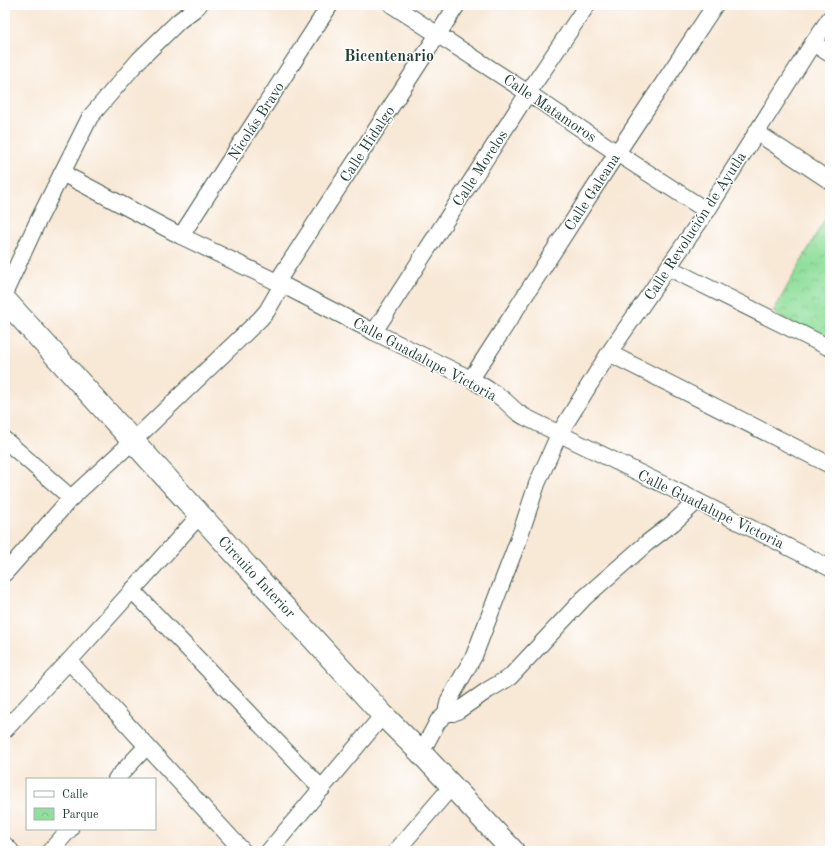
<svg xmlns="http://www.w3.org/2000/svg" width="835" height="856" font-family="'Old Standard TT',serif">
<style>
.park{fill:url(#park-crowns);stroke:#588e68}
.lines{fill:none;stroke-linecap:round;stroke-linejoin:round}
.street-casing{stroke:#40574c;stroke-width:18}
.secondary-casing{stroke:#40574c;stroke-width:24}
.street{stroke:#fff;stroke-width:16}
.secondary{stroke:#fff;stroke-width:22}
.labels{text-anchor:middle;stroke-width:3;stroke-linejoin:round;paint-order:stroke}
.street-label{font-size:15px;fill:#1f3d34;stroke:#fff}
.neighbourhood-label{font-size:16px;font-weight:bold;fill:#1f3d34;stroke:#fff}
</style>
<defs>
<pattern id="park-crowns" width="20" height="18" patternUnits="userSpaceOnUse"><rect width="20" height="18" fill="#92df9d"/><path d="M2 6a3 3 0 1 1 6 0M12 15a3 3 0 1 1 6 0" fill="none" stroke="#7dc088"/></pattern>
</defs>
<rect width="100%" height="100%" fill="#fff"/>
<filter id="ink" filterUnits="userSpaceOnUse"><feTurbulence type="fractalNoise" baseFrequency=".025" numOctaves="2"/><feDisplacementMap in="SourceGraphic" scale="8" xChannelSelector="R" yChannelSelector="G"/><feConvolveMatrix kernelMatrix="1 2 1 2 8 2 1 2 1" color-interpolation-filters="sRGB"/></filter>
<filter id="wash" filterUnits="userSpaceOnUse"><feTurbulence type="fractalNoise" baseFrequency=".012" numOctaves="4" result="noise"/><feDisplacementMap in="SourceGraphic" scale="16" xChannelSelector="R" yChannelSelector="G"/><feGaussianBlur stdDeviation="0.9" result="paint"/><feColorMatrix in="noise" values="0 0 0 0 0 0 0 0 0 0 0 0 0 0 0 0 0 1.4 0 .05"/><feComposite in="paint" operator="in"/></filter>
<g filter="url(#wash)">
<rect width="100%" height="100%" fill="#f8e8d6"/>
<polygon class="park" points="829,212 830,212 830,344 773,312"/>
</g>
<g filter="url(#ink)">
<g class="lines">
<defs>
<g id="street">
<polyline points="392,5 528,93 617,153 707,211"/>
<polyline points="813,43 830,54"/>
<polyline points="756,132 830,181"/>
<polyline points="62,173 181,236 277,282 374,332 471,379 494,393 504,400 517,412 525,417 697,501 830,568"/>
<polyline points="181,236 330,5"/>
<polyline points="669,268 830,348"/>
<polyline points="277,282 457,5"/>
<polyline points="5,292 36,225 90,117 139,60 179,21 196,8 199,5"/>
<polyline points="374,332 528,93 587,5"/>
<polyline points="609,353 830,465"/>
<polyline points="471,379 617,153 715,5"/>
<polyline points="5,440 71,498"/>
<polyline points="5,573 71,498 133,441 260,319 267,311 282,285"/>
<polyline points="132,590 322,789"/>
<polyline points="69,661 243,851"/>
<polyline points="447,713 453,713 459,710 488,690 510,677 584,598 647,543 673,523 697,501"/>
<polyline points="5,730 69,661 200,515"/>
<polyline points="421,753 438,721 447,713 447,708 449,700 474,656 518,541 537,484 559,434 609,353 707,211 813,43 830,18"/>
<polyline points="116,779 146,747"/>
<polyline points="5,845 11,851"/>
<polyline points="50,851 70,829"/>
<polyline points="269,851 383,715"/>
<polyline points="396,851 452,786"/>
</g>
<polyline id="secondary" points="5,300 200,515 383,715 421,753 513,851"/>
</defs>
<use href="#street" class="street-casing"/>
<use href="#secondary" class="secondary-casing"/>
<use href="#street" class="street"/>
<use href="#secondary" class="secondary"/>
</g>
</g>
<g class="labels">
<g class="street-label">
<text transform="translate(550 108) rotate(34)" y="5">Calle Matamoros</text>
<text transform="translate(256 121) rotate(-57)" y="5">Nicolás Bravo</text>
<text transform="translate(367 144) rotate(-57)" y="5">Calle Hidalgo</text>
<text transform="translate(480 168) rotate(-57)" y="5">Calle Morelos</text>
<text transform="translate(592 192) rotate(-57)" y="5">Calle Galeana</text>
<text transform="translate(695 226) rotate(-57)" y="5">Calle Revolución de Ayutla</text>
<text transform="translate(425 359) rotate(28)" y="5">Calle Guadalupe Victoria</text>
<text transform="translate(711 509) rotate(26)" y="5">Calle Guadalupe Victoria</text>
<text transform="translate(257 577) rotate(47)" y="5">Circuito Interior</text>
</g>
<g class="neighbourhood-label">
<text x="389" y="61">Bicentenario</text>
</g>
</g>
<rect width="835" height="856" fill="none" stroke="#fff" stroke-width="20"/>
<rect x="26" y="778" width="130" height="52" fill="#ffffff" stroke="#a5b1ae"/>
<rect x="34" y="791" width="20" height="6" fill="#ffffff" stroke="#a5b1ae"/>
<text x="62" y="798" font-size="12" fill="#1f3d34">Calle</text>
<rect x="34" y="808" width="20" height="12" fill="url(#park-crowns)" stroke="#a5b1ae"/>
<text x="62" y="818" font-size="12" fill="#1f3d34">Parque</text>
</svg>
